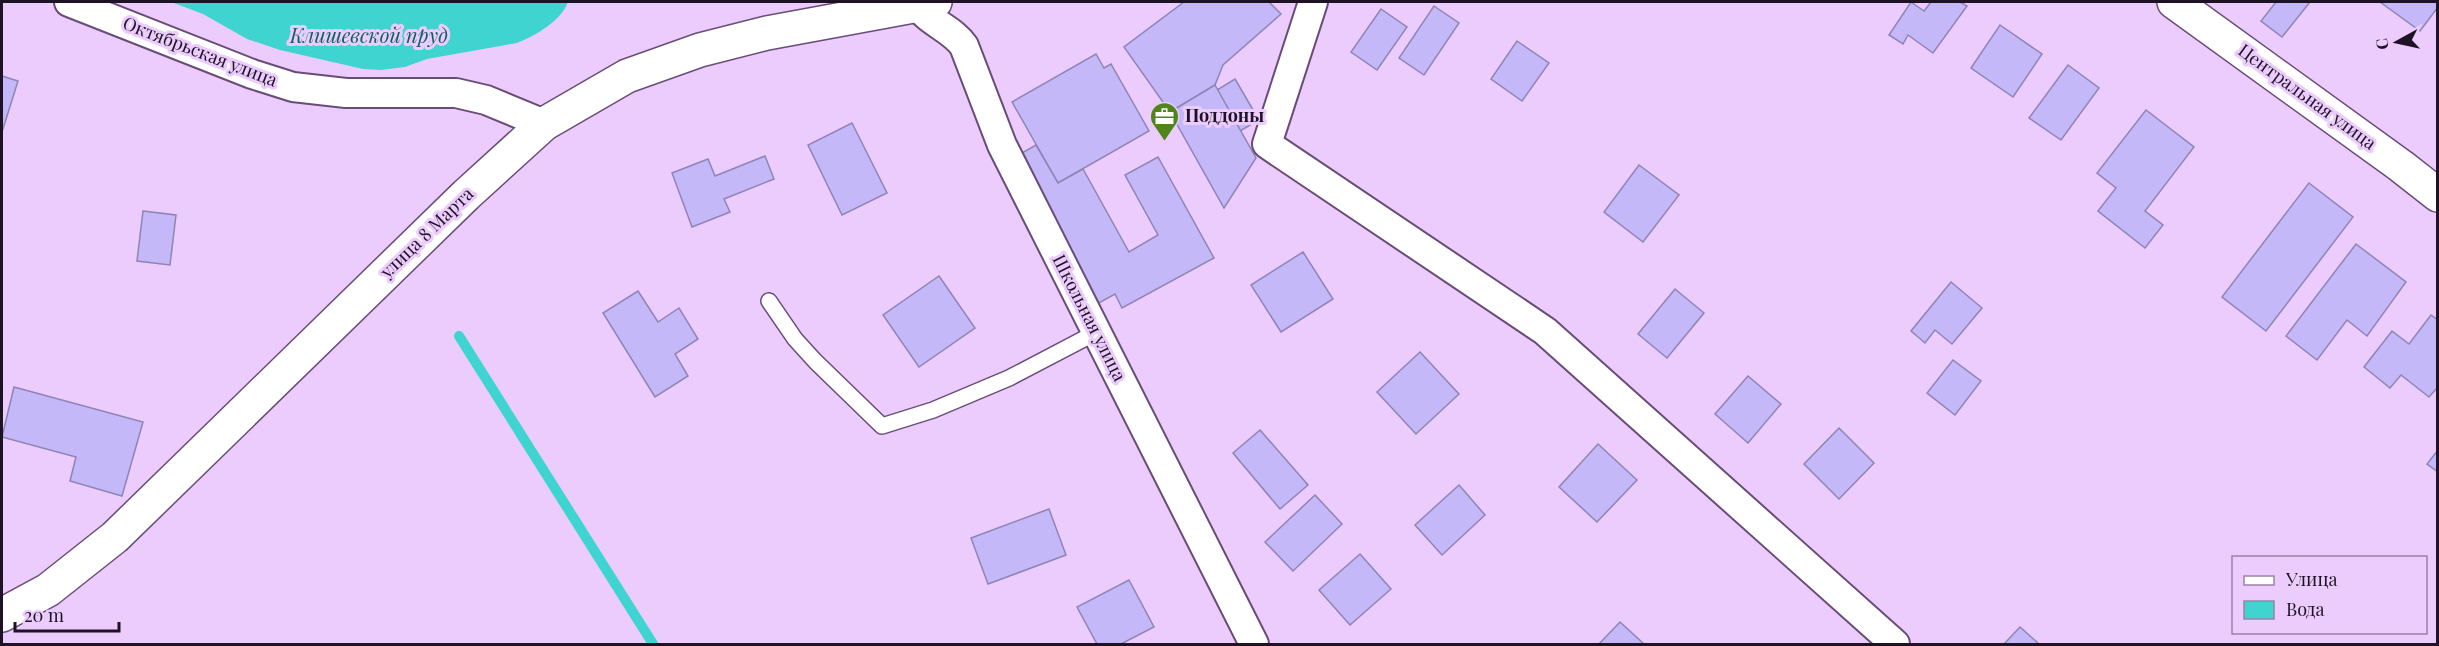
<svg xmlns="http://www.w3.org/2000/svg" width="2439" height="646" font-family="'Playfair Display',serif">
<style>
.water{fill:#40d4d1}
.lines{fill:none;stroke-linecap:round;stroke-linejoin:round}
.stream{stroke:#40d4d1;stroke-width:10}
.building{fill:#c4b8f8;stroke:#8e84b5;stroke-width:1.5}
.lane-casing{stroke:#684d77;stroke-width:18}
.street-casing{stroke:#684d77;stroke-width:32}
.secondary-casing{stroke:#684d77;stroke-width:36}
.primary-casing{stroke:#684d77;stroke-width:36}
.lane{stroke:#fff;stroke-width:15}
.street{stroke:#fff;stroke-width:28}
.secondary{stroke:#fff;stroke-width:33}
.primary{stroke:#fff;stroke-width:33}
.labels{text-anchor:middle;stroke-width:6;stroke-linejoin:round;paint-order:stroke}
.street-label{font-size:18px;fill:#1e1324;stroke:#ecccfd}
.poi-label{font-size:18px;font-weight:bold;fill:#1e1324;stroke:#ecccfd;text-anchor:start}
.water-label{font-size:20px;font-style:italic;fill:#0d615f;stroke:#ecccfd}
</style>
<rect width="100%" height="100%" fill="#ecccfd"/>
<path class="water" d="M171,2h397c-7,19 -33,34 -51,41l-90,16 -22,8 -24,3 -18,-1 -83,-19 -33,-11 -44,-25z"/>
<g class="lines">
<polyline class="stream" points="459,336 653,644"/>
</g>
<g class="building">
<polygon points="1184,2 1269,2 1281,14 1223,65 1215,85 1170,112 1124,47"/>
<polygon points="1911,2 1924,11 1931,2 1960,2 1967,6 1933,53 1908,35 1903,44 1889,35"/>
<polygon points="2276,2 2310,2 2282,37 2261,21"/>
<polygon points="2380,2 2438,2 2438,7 2420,31"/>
<polygon points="1434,6 1459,23 1424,75 1399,58"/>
<polygon points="1381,9 1407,27 1377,70 1351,52"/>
<polygon points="2000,25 2042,54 2013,97 1971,68"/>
<polygon points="1517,41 1549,63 1522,101 1491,79"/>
<polygon points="1096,54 1104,68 1111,64 1149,131 1058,183 1012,102"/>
<polygon points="2068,65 2099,88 2061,140 2029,118"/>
<polygon points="2,76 18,81 2,132"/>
<polygon points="1235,79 1259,120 1240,131 1217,90"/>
<polygon points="1215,85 1256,158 1224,208 1170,112"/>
<polygon points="2146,110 2194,147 2145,211 2163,225 2145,248 2098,211 2116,188 2097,173"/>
<polygon points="852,123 887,193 842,215 808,145"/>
<polygon points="1036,145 1058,183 1083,169 1129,252 1158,235 1125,175 1158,157 1214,258 1122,308 1115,294 1097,304 1015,157"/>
<polygon points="765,156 774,179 724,199 730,212 692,227 672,173 708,159 715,176"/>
<polygon points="1639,165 1679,195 1643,242 1604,212"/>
<polygon points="2309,183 2353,217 2266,331 2222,297"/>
<polygon points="143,211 176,215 170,265 137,261"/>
<polygon points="2356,244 2406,282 2367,336 2347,320 2317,360 2286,336"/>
<polygon points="1303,252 1333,299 1281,332 1251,285"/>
<polygon points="939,276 975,328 919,367 883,315"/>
<polygon points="1951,282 1982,308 1952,344 1935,330 1925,343 1911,331"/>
<polygon points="1675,289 1704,313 1667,358 1638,334"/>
<polygon points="638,291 658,322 679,308 698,339 675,354 688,376 655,397 603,313"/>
<polygon points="2431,315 2438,320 2438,387 2429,397 2401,375 2390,388 2364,367 2392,331 2409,344"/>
<polygon points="1420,352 1459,394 1416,434 1377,392"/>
<polygon points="1953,360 1981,381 1955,415 1927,393"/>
<polygon points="1748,376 1781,404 1748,443 1715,414"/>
<polygon points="14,387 143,422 122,496 70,481 76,457 2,437"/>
<polygon points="1839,428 1874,463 1839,499 1804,464"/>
<polygon points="1260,430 1308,485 1280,509 1233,453"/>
<polygon points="1598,444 1637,480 1597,522 1559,487"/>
<polygon points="2438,450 2438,472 2427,464"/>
<polygon points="1459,485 1485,515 1442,555 1415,525"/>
<polygon points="1315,495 1342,524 1293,571 1265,542"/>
<polygon points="1049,509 1066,555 988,584 971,538"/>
<polygon points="1360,554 1391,589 1350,625 1319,590"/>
<polygon points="1129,580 1154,627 1121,644 1097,644 1077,607"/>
<polygon points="1620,622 1644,644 1599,644"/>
<polygon points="2020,627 2039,644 2004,644"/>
</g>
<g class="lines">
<defs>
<polyline id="lane" points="769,301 795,339 815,361 882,426 933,410 1009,378 1097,332"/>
<g id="street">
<polyline points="69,2 252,74 293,87 346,93 456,93 486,100 544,124"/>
<path d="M916,2c11,21 35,25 48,44l38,99 252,499"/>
<polyline points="1313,2 1267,144 1545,331 1895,644"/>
</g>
<polyline id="secondary" points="2174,2 2401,166 2438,195"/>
<polyline id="primary" points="2,615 48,590 115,537 466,195 544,124 627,76 700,50 767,33 935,2"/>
</defs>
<use href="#lane" class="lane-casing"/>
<use href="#street" class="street-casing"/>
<use href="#secondary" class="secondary-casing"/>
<use href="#primary" class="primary-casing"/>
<use href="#lane" class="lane"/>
<use href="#street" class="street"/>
<use href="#secondary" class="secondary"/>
<use href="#primary" class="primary"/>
</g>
<defs>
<symbol id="office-pin" viewBox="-11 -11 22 30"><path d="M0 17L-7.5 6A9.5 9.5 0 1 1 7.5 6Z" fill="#50851c" stroke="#ecccfd"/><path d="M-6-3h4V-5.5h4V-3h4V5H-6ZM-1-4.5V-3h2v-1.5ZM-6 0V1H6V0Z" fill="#fff"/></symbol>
</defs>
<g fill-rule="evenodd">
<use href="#office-pin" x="1148" y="100" width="33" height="45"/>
</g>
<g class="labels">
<g class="street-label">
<text transform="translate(200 52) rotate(21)" y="6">Октябрьская улица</text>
<text transform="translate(2307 97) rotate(36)" y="6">Центральная улица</text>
<text transform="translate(427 233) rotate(-44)" y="6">улица 8 Марта</text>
<text transform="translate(1089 318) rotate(63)" y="6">Школьная улица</text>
</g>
<g class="poi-label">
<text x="1185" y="122">Поддоны</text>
</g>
<g class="water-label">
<text x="369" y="43">Клишевской пруд</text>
</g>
</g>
<rect width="2439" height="646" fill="none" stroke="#1e1324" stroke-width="6"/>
<rect x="2232" y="556" width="195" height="78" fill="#ecccfd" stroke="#9a82a6" stroke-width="1.5"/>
<rect x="2244" y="576" width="30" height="9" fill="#ffffff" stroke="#9a82a6" stroke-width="1.5"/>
<text x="2286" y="586" font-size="18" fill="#1e1324">Улица</text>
<rect x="2244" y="601" width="30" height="18" fill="#40d4d1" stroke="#9a82a6" stroke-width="1.5"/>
<text x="2286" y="616" font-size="18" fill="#1e1324">Вода</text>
<g transform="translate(2397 42) rotate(262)" stroke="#ecccfd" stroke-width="4.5" paint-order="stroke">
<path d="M0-4.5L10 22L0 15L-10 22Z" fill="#1e1324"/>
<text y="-9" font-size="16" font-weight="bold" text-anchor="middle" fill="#1e1324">С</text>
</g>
<path d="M15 622v9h104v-9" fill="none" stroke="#1e1324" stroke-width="3"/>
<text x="24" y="622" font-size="18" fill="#1e1324" stroke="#ecccfd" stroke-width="4.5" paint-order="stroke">20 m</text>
</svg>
